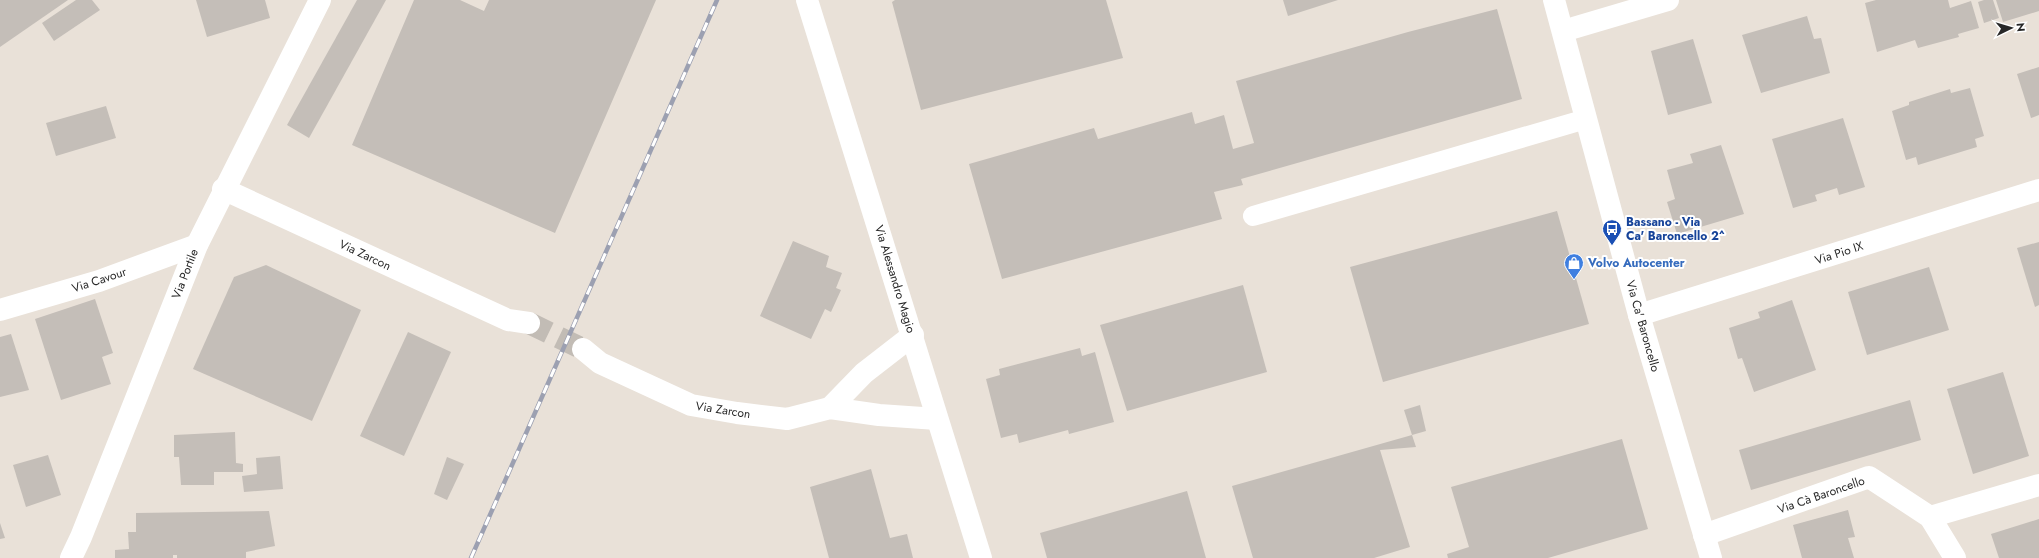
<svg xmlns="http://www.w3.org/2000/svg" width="2039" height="558" font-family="Jost,sans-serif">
<rect width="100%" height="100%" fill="#e9e1d8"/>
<!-- building -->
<g fill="#c4beb8">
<path d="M0,0H68L0,47Z"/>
<path d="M76,0H92L100,10L54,41L42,23Z"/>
<path d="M196,0H265L270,18L207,37Z"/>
<path d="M357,0H386L309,138L287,125Z"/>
<path d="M414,0H460L484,11L489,0H656L555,233L352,145Z"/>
<path d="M895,0H1106L1123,58L921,110L892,2Z"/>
<path d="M1283,0H1338L1288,16Z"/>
<path d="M1876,0H1948L1950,8L1971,1L1979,28L1958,34L1959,37L1918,48L1915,40L1877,52L1865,3Z"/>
<path d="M1984,0H1993L1999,18L1984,23L1978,2Z"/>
<path d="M1996,0H2039V11L2003,22Z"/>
<path d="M1497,9L1522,99L1241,179L1243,185L1214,192L1222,219L1002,279L969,164L1094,128L1098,139L1192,112L1195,124L1224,115L1233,149L1254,143L1236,81L1408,32Z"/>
<path d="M1807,16L1814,39L1821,38L1830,73L1761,93L1742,35Z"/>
<path d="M1693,39L1712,103L1668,115L1651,51Z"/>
<path d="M2039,67V115L2031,118L2017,74Z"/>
<path d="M1970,88L1984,136L1975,139L1977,147L1918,165L1916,157L1906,160L1892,111L1909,105V102L1950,89L1951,93Z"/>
<path d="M106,106L116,138L56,156L46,123Z"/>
<path d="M1843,118L1865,187L1839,195L1837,188L1815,195L1817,201L1793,208L1772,139Z"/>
<path d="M1721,145L1744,214L1677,234L1667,202L1675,199L1667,170L1693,163L1690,154Z"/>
<path d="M1557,211L1589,324L1383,382L1350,267Z"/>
<path d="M793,241L829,256L826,267L842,273L836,288L841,290L831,312L825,309L811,339L760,316Z"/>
<path d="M2039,242V305L2035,307L2017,248Z"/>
<path d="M266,265L361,310L312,421L193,369L234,277Z"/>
<path d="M1929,267L1949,330L1867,355L1848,292Z"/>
<path d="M1243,285L1267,372L1127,411L1100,325Z"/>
<path d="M95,299L113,353L102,357L111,384L61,400L35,319Z"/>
<path d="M1792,300L1816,370L1754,392L1742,358L1738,359L1729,328L1760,318L1758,312Z"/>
<path d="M408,332L451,352L404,456L360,436Z"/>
<path d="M11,334L29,390L0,397V337Z"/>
<path d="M1080,348L1082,356L1095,352L1114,422L1069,434L1068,430L1019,443L1017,434L1001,438L986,379L1000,375L999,369Z"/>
<path d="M2003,372L2029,456L1973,474L1947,389Z"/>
<path d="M1910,400L1921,440L1751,490L1739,450Z"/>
<path d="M1420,405L1426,431L1412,435L1404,410Z"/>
<path d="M235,432L236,463L243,464V472H214V485H181L179,457H174V435Z"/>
<path d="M1412,435L1416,447L1380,450L1410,547L1374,558H1253L1232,486Z"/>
<path d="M1622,439L1648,529L1548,558H1448L1447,554L1469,547L1451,487Z"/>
<path d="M48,455L61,495L26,507L13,465Z"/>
<path d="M280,456L283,489L244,492L242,476L257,474L256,458Z"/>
<path d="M447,457L464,464L447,500L434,494Z"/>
<path d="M871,469L890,538L907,534L913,558H829L810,487Z"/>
<path d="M1187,491L1206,558H1047L1040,533Z"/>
<path d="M1848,510L1855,537L1848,538L1854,558H1802L1793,525Z"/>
<path d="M269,511L275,546L246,552V558H177V555H173V558H115V550L129,549L128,532H136V513Z"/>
<path d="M2039,519V558H1999L1991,534Z"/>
<path d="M0,523L5,538L0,539Z"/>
</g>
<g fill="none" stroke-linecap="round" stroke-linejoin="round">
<!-- street-tunnel -->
<path stroke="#c2bcb5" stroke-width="22" stroke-dasharray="22 11" stroke-linecap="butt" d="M529,323L583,349"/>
<!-- lane -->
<path stroke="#fff" stroke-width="20" d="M1253,216L1586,119"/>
<!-- street -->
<g stroke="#fff" stroke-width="22">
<path d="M807,0L981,558"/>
<path d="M1563,31L1668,0"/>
<path d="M223,189L508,320L529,323"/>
<path d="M0,310L99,281L197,245"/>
<path d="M1639,315L2039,190"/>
<path d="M583,349L600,363L691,405L737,413L787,419L830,408L879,415L937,419"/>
<path d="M830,408L864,373L913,335"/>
<path d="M1930,517L2039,485"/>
<path d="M1704,535L1869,477L1930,517L1955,558"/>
<path d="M71,558L81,537L197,245L320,0"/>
</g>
<!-- secondary -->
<path stroke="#fff" stroke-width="22" d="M1554,0L1639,315L1711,558"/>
<!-- rail casing -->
<g stroke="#9ca0b1" stroke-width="4.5">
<path id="rail" d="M471,558L717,0"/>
</g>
<!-- rail -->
<use href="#rail" stroke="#fff" stroke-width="3" stroke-dasharray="9" stroke-linecap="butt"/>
</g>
<!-- icons -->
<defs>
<g id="bus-pin" transform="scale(1)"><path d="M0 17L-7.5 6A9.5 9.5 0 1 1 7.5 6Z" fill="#1a4fb4" stroke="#fff"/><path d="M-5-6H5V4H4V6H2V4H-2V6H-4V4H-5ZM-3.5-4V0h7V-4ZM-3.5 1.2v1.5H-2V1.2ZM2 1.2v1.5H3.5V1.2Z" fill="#fff"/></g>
<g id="shop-pin" transform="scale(1)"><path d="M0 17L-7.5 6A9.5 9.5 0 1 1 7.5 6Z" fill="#3f7fe0" stroke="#fff"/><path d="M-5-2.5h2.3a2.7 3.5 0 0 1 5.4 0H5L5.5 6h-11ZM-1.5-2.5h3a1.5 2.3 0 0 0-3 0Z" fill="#fff"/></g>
</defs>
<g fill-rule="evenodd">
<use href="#bus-pin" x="1612" y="229"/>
<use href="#shop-pin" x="1574" y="263"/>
</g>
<g text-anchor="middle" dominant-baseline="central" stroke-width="4" stroke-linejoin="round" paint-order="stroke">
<!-- transit labels -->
<g font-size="12" font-weight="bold" fill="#164399" stroke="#fff" text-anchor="start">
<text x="1626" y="222">Bassano - Via<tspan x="1626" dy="14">Ca' Baroncello 2^</tspan></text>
</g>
<!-- street labels -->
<g font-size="12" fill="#272727" stroke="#fff">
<text transform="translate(1839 253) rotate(-18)">Via Pio IX</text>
<text transform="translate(365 255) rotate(25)">Via Zarcon</text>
<text transform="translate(185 274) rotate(-69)">Via Portile</text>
<text transform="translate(895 279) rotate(73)">Via Alessandro Magio</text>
<text transform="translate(99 280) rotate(-18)">Via Cavour</text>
<text transform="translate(1643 326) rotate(74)">Via Ca' Baroncello</text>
<text transform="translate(723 410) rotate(9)">Via Zarcon</text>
<text transform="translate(1821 495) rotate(-19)">Via Cà Baroncello</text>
</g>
<!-- shop labels -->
<g font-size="12" font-weight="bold" fill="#366cbe" stroke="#fff" text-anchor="start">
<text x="1588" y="263">Volvo Autocenter</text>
</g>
</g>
<!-- north arrow -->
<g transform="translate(2011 28) rotate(85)" stroke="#ffffff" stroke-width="3" paint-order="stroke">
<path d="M0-3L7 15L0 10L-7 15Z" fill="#272727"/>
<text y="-6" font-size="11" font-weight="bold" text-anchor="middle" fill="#272727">N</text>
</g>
</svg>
